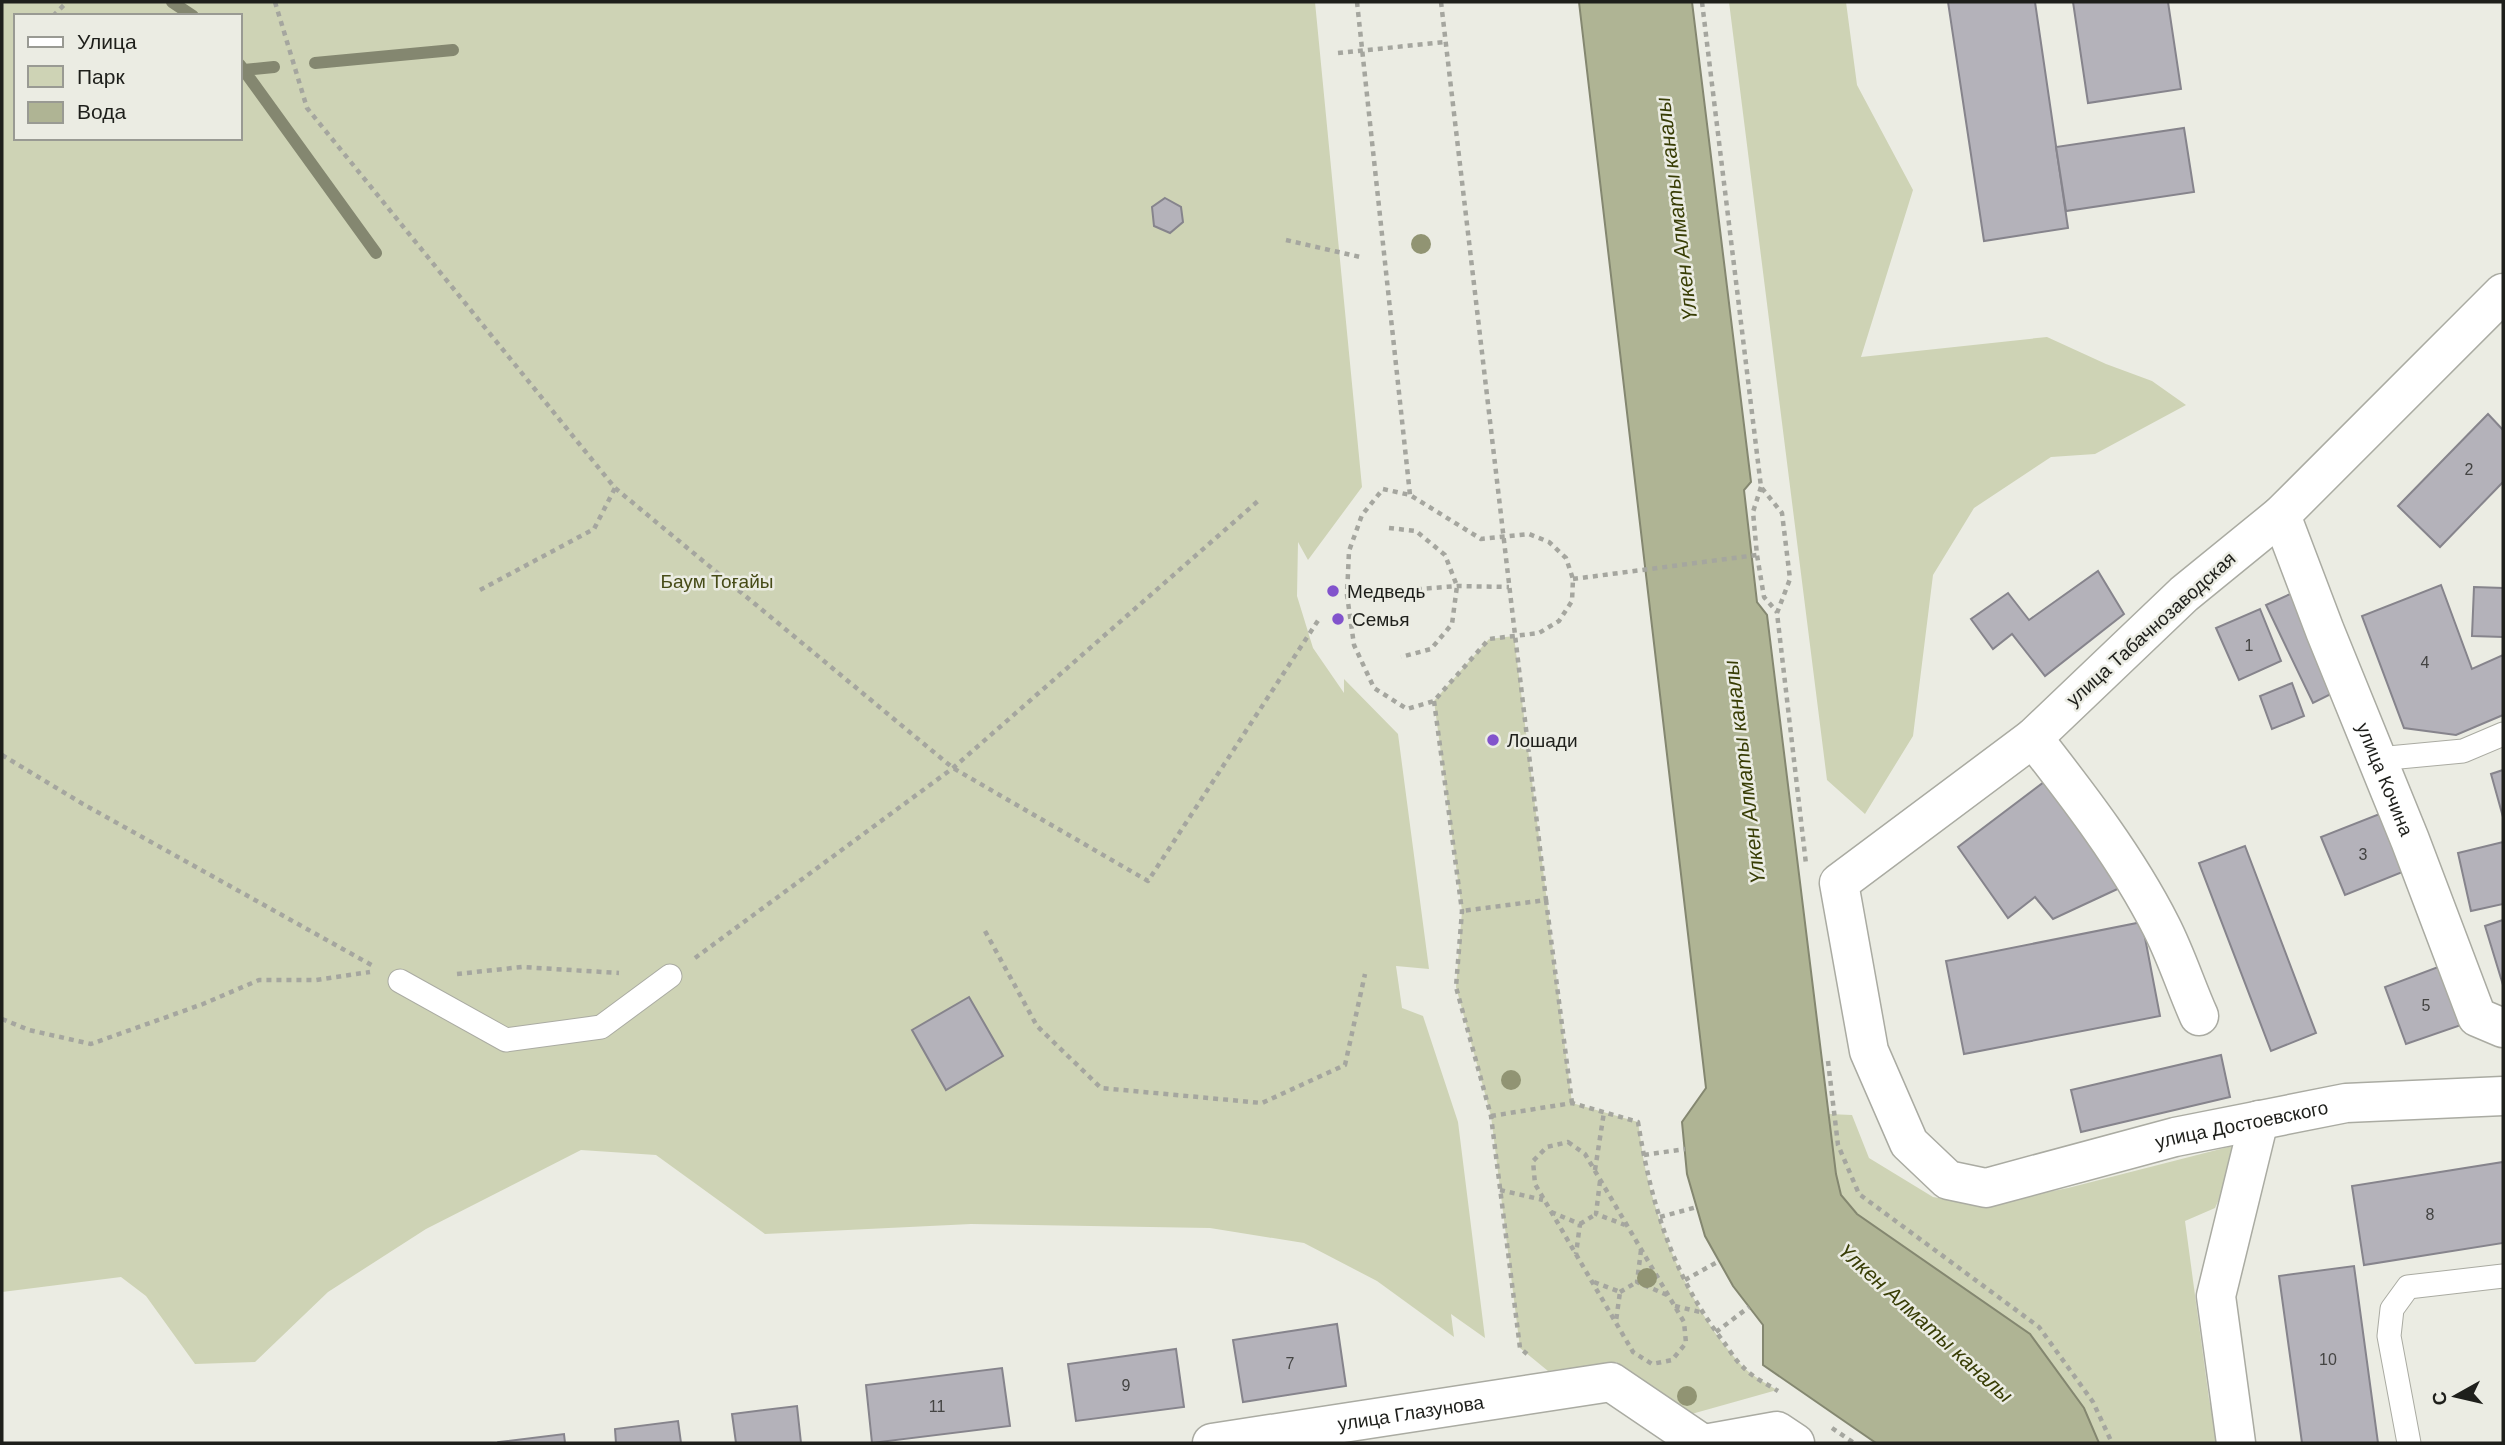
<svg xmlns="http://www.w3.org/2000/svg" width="2505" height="1445" font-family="Arial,sans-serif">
<rect width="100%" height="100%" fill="#ebece3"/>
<!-- green -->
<g fill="#ced3b5" fill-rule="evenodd">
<path d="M2,2H1315L1362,487L1308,560L1298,542L1297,596L1313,648L1344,693V679L1398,734L1429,969L1396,966L1402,1008L1423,1016L1458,1122L1485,1338L1451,1314L1454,1337L1377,1281L1304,1243L1210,1228L971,1224L765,1234L656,1155L581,1150L426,1229L328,1292L255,1362L195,1364L146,1296L121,1277L2,1292ZM16,16H240V138H16Z"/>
<path d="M1729,2H1846L1857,85L1913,190L1861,357L2047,337L2106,364L2152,381L2186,405L2095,454L2051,457L1974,508L1933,575L1913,736L1865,814L1827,780Z"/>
<path d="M1514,636L1572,1103L1638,1122C1641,1141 1643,1161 1648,1180C1665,1247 1695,1315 1742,1366C1751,1375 1765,1383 1777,1390L1688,1415L1616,1362L1548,1371L1520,1348L1491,1116L1456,987L1462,911L1434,701L1489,639Z"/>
<path d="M1829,1114L1852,1115L1869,1158L1933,1197L1979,1205L2068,1188L2244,1143L2215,1208L2185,1221L2209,1399L2218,1443H2099L2084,1408L1857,1214L1841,1195L1836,1174Z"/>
</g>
<!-- water -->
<path fill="#afb494" stroke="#848770" stroke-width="2" d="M1579,2H1692L1751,482L1744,490L1757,602L1767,615L1836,1174L1841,1195L1857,1214L2030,1334L2084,1408L2099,1443H1876L1763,1365V1325L1733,1286L1705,1236L1687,1174L1682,1122L1706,1088Z"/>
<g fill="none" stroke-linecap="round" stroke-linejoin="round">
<!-- stream -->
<g stroke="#848770" stroke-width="12">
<path d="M172,2L193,16"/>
<path d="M315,63L453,50"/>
<path d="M240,65L376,253"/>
<path d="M244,70L274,67"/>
</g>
</g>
<!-- building -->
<g fill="#b4b2ba" stroke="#86848c" stroke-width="2">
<path d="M1948,2H2035L2068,228L1984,241Z"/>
<path d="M2073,2H2168L2181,89L2088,103Z"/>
<path d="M2184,128L2194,192L2066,211L2056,147Z"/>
<path d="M1165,198L1181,207L1183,222L1170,233L1154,226L1152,207Z"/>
<path d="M2488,414L2503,430V482L2440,547L2398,506Z"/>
<path d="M2098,571L2124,614L2045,676L2012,634L1993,649L1971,619L2008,593L2029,620Z"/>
<path d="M2441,585L2472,669L2503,655V715L2456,735L2404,728L2362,616Z"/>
<path d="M2474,587L2503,588V637L2472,636Z"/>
<path d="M2297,591L2343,688L2313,703L2266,605Z"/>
<path d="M2260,609L2281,661L2239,680L2216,628Z"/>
<path d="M2292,683L2304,716L2272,729L2260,696Z"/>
<path d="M2503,770V817L2491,774Z"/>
<path d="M2048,779L2126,885L2053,919L2035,897L2008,918L1958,847Z"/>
<path d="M2382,813L2405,871L2345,895L2321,837Z"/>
<path d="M2503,842V904L2471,911L2458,853Z"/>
<path d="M2245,846L2316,1033L2271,1051L2199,863Z"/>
<path d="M2503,920V985L2485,926Z"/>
<path d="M2142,922L2160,1016L1964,1054L1946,961Z"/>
<path d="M2446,964L2467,1023L2406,1044L2385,987Z"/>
<path d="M969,997L1003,1056L946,1090L912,1030Z"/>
<path d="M2221,1055L2230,1097L2081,1132L2071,1090Z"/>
<path d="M2503,1162V1243L2364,1265L2352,1186Z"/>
<path d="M2354,1266L2378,1443H2302L2279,1276Z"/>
<path d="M1337,1324L1346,1386L1243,1402L1233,1340Z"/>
<path d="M1176,1349L1184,1407L1076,1421L1068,1364Z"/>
<path d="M1002,1368L1010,1426L872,1443L866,1385Z"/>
<path d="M797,1406L801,1443H736L732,1414Z"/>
<path d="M678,1421L681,1443H616L615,1429Z"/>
<path d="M564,1434L565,1443H500L499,1442Z"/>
</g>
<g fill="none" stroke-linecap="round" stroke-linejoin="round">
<!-- service casing -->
<g stroke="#aaaba2" stroke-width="25">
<g id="service">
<path d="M2378,759L2463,751L2503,734"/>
<path d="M400,981L506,1040L601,1027L670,976"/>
<path d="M2409,1443L2389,1336L2392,1309L2408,1287L2503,1276"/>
</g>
</g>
<!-- minor casing -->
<g stroke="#aaaba2" stroke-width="41">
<g id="minor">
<path id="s1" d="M2503,293L2281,515L2184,594L2033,738L1839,883L1869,1051L1909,1143L1948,1180L1986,1188L2175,1137L2346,1103L2503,1096"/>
<path id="s2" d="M2281,515L2325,631L2410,840L2477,1017L2503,1028"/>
<path d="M2033,738C2080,798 2127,859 2161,926C2176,955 2186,987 2199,1016"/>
<path id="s3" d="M1212,1443L1611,1382L1701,1443"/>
<path d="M1710,1443L1777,1431L1795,1443"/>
<path d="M2236,1443L2216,1296L2259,1120"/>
</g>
</g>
<!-- path -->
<g stroke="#a5a69f" stroke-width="4.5" stroke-dasharray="5 5" stroke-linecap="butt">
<path d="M275,2L307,108L615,488L953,768L1148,881L1319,619"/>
<path d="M1357,2L1410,495"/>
<path d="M1441,2L1546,900L1462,911"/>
<path d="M1702,2L1761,487L1782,513L1790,579L1777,613L1806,864"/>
<path d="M53,16L67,2"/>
<path d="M1338,53L1445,42"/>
<path d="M1286,240L1360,257"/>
<path d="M1761,487L1753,512L1757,555L1764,597L1777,612"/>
<path d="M1383,489L1410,495L1481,539L1529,534L1549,542L1566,558L1573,579L1572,601L1559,621L1539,633L1489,639L1434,701L1407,709L1374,688L1354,645L1347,595L1349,551L1362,515Z"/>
<path d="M1389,528L1416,531L1445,555L1457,586L1452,624L1431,649L1401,657"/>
<path d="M1573,579L1757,555"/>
<path d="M480,590L594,529L615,488"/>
<path d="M1347,595L1457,586L1509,587"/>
<path d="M1434,701L1462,911L1456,987L1491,1116L1520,1348L1527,1354"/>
<path d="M2,755L83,804L375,967"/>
<path d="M1546,900L1572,1103"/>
<path d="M985,931L1037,1026L1101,1088L1262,1103L1345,1065L1365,974"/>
<path d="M695,958L953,768L1258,501"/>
<path d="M457,974L522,967L619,973"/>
<path d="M2,1019L29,1030L91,1044L203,1004L259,980H316L370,972"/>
<path d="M1828,1061L1838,1145L1859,1194L2039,1327L2093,1402L2112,1443"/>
<path d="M1491,1116L1572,1103L1638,1122C1651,1203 1672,1275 1723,1341C1729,1349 1735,1360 1743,1367C1752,1377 1767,1384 1778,1391"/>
<path d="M1568,1142L1585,1154L1684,1322L1686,1343L1672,1360L1652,1364L1633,1352L1535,1184L1533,1161L1547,1147Z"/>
<path d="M1644,1155L1685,1149"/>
<path d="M1595,1170L1604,1112"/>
<path d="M1600,1181L1596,1214L1625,1225"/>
<path d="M1500,1190L1543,1200"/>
<path d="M1551,1212L1580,1224L1576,1254"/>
<path d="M1660,1217L1697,1207"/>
<path d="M1580,1224L1596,1214"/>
<path d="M1641,1250L1637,1282L1667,1295"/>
<path d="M1685,1280L1719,1261"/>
<path d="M1594,1282L1620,1292L1616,1321"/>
<path d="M1620,1292L1637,1282"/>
<path d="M1675,1306L1700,1312"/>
<path d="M1716,1332L1749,1307"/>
<path d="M1832,1428L1854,1443"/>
</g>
<!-- service -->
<use href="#service" stroke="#fff" stroke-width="23"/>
<!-- minor -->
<use href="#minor" stroke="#fff" stroke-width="38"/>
</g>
<!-- trees -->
<g fill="#919473">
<circle cx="1421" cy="244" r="10"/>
<circle cx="1511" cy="1080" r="10"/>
<circle cx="1647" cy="1278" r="10"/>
<circle cx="1687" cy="1396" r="10"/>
</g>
<!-- markers -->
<g fill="#8253cc" stroke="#ebece3" stroke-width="2.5">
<circle cx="1333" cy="591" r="7"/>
<circle cx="1338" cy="619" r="7"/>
<circle cx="1493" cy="740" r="7"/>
</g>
<g text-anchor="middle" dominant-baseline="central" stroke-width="5" stroke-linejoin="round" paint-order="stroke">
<!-- number labels -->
<g font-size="16" fill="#444443">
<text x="2469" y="469">2</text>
<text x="2249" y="645">1</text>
<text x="2425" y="662">4</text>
<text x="2363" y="854">3</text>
<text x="2426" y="1005">5</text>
<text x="2430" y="1214">8</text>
<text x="2328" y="1359">10</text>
<text x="1290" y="1363">7</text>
<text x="1126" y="1385">9</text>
<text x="937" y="1406">11</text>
</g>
<!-- park labels -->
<g font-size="19" fill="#474c18" stroke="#ebece3">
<text x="717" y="581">Баум Тоғайы</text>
</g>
<!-- poi labels -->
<g font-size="19" fill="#1e1f1b" stroke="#ebece3" text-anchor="start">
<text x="1347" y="591">Медведь</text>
<text x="1352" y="619">Семья</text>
<text x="1507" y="740">Лошади</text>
</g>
<!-- street labels -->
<g font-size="19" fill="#1e1f1b" stroke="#ebece3">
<text transform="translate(2151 629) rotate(-42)">улица Табачнозаводская</text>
<text stroke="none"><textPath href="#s2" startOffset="284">улица Кочина</textPath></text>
<text stroke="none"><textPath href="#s1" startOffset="1517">улица Достоевского</textPath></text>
<text stroke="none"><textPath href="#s3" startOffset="201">улица Глазунова</textPath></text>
</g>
<!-- water labels -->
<g font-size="21" font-style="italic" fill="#383d05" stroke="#ebece3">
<text transform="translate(1676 209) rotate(-97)">Үлкен Алматы каналы</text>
<text transform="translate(1744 772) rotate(-97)">Үлкен Алматы каналы</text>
<text transform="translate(1926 1323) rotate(42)">Үлкен Алматы каналы</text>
</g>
</g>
<!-- border -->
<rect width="2505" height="1445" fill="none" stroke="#1e1f1b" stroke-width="7"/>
<!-- legend -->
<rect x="14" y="14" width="228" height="126" fill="#ebece3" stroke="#999a93" stroke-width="2"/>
<rect x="28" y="37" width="35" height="10" fill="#ffffff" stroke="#999a93" stroke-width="2"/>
<text x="77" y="49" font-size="21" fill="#1e1f1b">Улица</text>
<rect x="28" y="66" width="35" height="21" fill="#ced3b5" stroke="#999a93" stroke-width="2"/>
<text x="77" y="84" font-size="21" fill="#1e1f1b">Парк</text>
<rect x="28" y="102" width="35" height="21" fill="#afb494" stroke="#999a93" stroke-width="2"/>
<text x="77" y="119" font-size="21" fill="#1e1f1b">Вода</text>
<!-- north arrow -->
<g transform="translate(2456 1396) rotate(262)" stroke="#ebece3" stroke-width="5" paint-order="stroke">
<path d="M0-5L12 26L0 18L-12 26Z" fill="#1e1f1b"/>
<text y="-10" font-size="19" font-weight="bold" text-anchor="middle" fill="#1e1f1b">С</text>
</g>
</svg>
